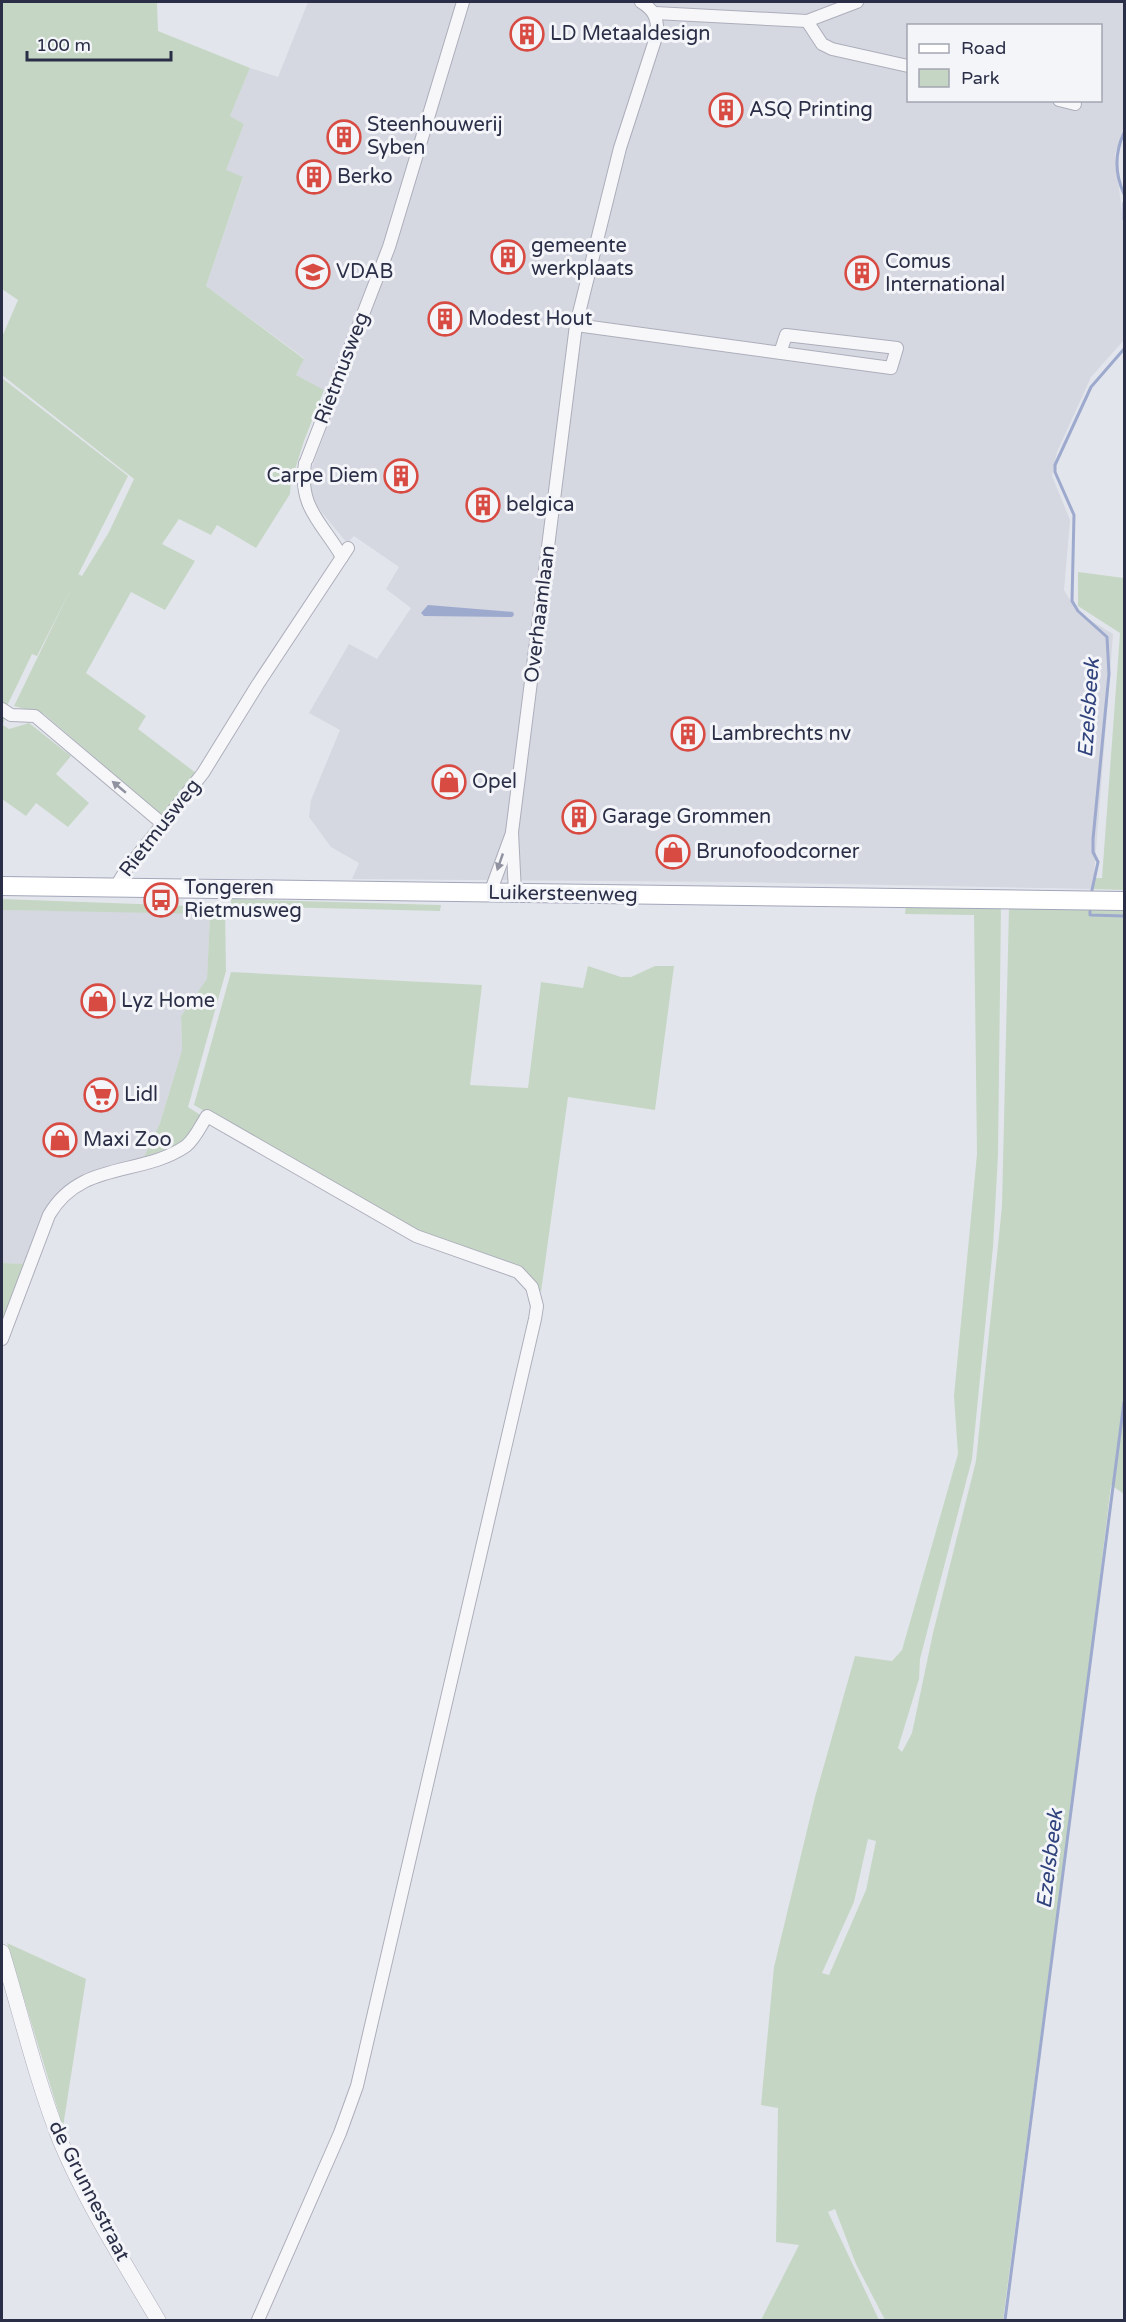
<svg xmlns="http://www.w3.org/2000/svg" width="1126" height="2322" font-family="'Varela Round',sans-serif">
<rect width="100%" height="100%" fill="#e3e5ec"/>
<!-- built -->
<g fill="#d5d7e1" fill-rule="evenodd">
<path d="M308,2H1124V130L1115,154L1124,231V340L1091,377L1057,452L1052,476L1070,520L1064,590L1078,613L1113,634L1093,889L739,882L352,879L359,863L331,847L309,817L311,800L340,730L309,713L349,644L377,659L411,608L386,589L399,567L354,536L347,543L315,504L306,483L338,398L296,375L304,358L206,286L243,178L225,171L244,124L230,116L250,68L278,77ZM908,26H1100V100H908Z"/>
<path d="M2,910L210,913L207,980L181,1016L182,1050L160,1123L144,1157L67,1187L27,1264L2,1263Z"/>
</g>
<!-- green -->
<g fill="#c5d7c4" fill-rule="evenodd">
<path d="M2,2H157L158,31L250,68L230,116L244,124L226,170L243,177L206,286L304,359L296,375L324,390L304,441L291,482L290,494L256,548L217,525L211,535L179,519L162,544L195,561L165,610L131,592L86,673L146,716L138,729L196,773L163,816L44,714L14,706L78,574L82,576L109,532L134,479L2,375V337L18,300L2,289Z"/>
<path d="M2,378L128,476L37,656L32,654L8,704L3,725L9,729L29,723L71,756L56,774L89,803L68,827L36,803L26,816L2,799Z"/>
<path d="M1078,572L1124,578V890L1093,889L1095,878H1102L1120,633L1078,606Z"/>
<path d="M2,899L220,907L225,910L226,971L188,1107L202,1116L186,1142L144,1157L160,1123L182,1050L181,1016L207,979L210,914L2,910Z"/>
<path d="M231,899L441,905L440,911L231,906Z"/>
<path d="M906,904L1001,907L998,1154L993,1247L972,1459L920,1659L919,1679L898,1748L902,1752L912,1733L933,1633L976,1461L1002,1206L1009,907L1124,909V1494L1111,1485L1084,1708L1003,2320H885L856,2264L835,2209L828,2212L879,2320H761L799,2245L776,2242L778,2108L761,2105L774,1967L815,1797L855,1656L892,1661L902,1650L958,1454L954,1396L977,1154L974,915L905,914ZM868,1839L876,1841L866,1890L829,1975L822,1973L854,1902Z"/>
<path d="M588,966L621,977H631L655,966H674L655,1110L568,1097L541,1292L531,1278L416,1233L194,1105L231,972L482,985L470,1085L528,1088L541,982L583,988Z"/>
<path d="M2,1263L27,1264L2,1332Z"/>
<path d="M7,1943L86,1979L63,2127Z"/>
</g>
<!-- water -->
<path fill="#9daace" d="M428,605L513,612L514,615L512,617L424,616L421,613Z"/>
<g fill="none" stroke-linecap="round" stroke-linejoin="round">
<!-- stream -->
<g stroke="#9daace" stroke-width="3">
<path d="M1124,133C1114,154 1115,174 1124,194"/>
<path d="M1124,203V219"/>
<path d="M1092,890L1098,862L1093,852V839L1109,674L1107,637L1078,611L1072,601L1074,515L1055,472V465L1091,387L1124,349"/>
<path d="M1090,911V915L1124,916"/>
<path d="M1005,2320L1124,1402"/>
</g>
<!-- minor casing -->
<g stroke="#acaeba" stroke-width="14">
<g id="minor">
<path d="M655,13L807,21L857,2"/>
<path d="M807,21L822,44L832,49L908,66"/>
<path d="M1059,100L1075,104"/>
<path d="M576,325L891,368L897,348L786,335L780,353"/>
<path d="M307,459L389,247L463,2"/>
<path d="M305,463C298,508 322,522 342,557"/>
<path d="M2,709L11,715L35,716L164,825"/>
<path d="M115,888L126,870L203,773L258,684L348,548"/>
<path d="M490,893L512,833"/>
<path d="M515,893L512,832L576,325L620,148L657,34C658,18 654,10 641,2"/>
<path d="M2,1339L49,1215C81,1160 141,1177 186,1146C195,1139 201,1125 207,1116L416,1236L518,1272L532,1287L537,1306L535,1319L357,2086L340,2133L258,2320"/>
</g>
</g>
<!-- tertiary casing -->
<g stroke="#acaeba" stroke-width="16">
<path id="tertiary" d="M2,1952C21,2014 36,2079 60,2140C86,2203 124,2262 158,2320"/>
</g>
<!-- primary casing -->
<g stroke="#a2a6b9" stroke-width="20">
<path id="primary" d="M2,886L1124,901"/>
</g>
<!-- minor -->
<use href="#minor" stroke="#f7f7fa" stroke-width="12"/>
<!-- tertiary -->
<use href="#tertiary" stroke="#f7f7fa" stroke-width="15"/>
<!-- primary -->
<use href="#primary" stroke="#fff" stroke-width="18"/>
</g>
<!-- one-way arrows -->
<defs><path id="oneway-solid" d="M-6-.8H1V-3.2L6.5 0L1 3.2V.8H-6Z" transform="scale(1.5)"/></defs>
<g fill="#9092a0">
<use href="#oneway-solid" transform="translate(119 787) rotate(-140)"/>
<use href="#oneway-solid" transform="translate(500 862) rotate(109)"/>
</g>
<!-- icons -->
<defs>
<g id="building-ring" transform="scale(1.725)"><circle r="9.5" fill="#f4f5f9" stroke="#d84b42" stroke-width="1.5"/><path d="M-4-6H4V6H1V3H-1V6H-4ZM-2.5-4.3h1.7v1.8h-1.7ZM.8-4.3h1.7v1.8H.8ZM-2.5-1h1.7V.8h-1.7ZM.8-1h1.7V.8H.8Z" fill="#d84b42"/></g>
<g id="school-ring" transform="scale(1.725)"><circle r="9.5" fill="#f4f5f9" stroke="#d84b42" stroke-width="1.5"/><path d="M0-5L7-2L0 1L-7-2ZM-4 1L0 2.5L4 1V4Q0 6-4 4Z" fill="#d84b42"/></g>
<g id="shop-ring" transform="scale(1.725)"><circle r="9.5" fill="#f4f5f9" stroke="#d84b42" stroke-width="1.5"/><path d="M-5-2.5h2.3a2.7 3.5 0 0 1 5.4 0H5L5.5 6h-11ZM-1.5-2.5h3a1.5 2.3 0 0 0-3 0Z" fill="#d84b42"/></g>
<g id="bus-ring" transform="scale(1.725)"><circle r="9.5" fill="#f4f5f9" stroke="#d84b42" stroke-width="1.5"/><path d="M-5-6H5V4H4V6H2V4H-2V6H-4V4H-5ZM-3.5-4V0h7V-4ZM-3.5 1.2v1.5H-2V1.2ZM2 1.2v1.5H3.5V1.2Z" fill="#d84b42"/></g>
<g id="supermarket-ring" transform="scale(1.725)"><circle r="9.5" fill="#f4f5f9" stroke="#d84b42" stroke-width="1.5"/><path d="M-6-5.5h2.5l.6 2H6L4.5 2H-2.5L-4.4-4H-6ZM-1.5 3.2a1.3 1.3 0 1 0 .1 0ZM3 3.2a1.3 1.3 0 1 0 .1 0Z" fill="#d84b42"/></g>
</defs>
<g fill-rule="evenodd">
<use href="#building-ring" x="527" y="34"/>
<use href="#building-ring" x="726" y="110"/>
<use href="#building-ring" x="344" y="137"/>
<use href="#building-ring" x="314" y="177"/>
<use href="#building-ring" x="508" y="257"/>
<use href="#school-ring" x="313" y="272"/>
<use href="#building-ring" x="862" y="273"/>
<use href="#building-ring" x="445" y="319"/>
<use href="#building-ring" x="401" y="476"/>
<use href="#building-ring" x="483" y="505"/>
<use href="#building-ring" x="688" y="734"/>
<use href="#shop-ring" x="449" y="782"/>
<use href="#building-ring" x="579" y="817"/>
<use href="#shop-ring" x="673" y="852"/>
<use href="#bus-ring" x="161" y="900"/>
<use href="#shop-ring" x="98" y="1001"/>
<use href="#supermarket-ring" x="101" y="1095"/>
<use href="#shop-ring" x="60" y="1140"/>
</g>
<g text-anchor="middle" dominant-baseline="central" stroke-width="6" stroke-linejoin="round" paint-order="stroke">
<!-- poi labels -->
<g font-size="20" fill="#2a2e46" stroke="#f4f5f9" text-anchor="start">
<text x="550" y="34">LD Metaaldesign</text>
<text x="749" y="110">ASQ Printing</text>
<text x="367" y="125">Steenhouwerij<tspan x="367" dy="23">Syben</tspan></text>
<text x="337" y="177">Berko</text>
<text x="531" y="246">gemeente<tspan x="531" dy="23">werkplaats</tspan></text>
<text x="885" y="262">Comus<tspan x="885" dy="23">International</tspan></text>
<text x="336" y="272">VDAB</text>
<text x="468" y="319">Modest Hout</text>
<text x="378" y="476" text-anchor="end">Carpe Diem</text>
<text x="506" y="505">belgica</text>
<text x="711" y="734">Lambrechts nv</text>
<text x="472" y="782">Opel</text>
<text x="602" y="817">Garage Grommen</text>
<text x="696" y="852">Brunofoodcorner</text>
<text x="184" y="888">Tongeren<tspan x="184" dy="23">Rietmusweg</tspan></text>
<text x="121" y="1001">Lyz Home</text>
<text x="124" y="1095">Lidl</text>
<text x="83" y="1140">Maxi Zoo</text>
</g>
<!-- street labels -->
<g font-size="20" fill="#2a2e46" stroke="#f4f5f9">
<text transform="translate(342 368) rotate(-69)">Rietmusweg</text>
<text transform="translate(540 614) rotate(-83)">Overhaamlaan</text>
<text transform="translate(160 828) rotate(-52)">Rietmusweg</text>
<text transform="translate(563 894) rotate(1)">Luikersteenweg</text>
<text transform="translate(89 2191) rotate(63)">de Grunnestraat</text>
</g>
<!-- water labels -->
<g font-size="21" font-style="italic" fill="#30437d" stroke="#f4f5f9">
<text transform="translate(1089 708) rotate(-86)">Ezelsbeek</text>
<text transform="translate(1050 1859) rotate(-83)">Ezelsbeek</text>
</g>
</g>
<!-- border -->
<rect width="1126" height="2322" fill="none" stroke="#2a2e46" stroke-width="6"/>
<!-- legend -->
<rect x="907" y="24" width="195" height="78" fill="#f4f5f9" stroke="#a3a5b1" stroke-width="1.5"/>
<rect x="919" y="44" width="30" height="9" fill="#ffffff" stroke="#a3a5b1" stroke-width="1.5"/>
<text x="961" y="54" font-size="18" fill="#2a2e46">Road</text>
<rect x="919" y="69" width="30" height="18" fill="#c5d7c4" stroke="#a3a5b1" stroke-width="1.5"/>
<text x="961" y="84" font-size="18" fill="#2a2e46">Park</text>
<!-- scale -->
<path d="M27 51v9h144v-9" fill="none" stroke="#2a2e46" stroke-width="3"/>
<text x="36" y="51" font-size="18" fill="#2a2e46" stroke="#f4f5f9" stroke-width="4.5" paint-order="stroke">100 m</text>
</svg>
